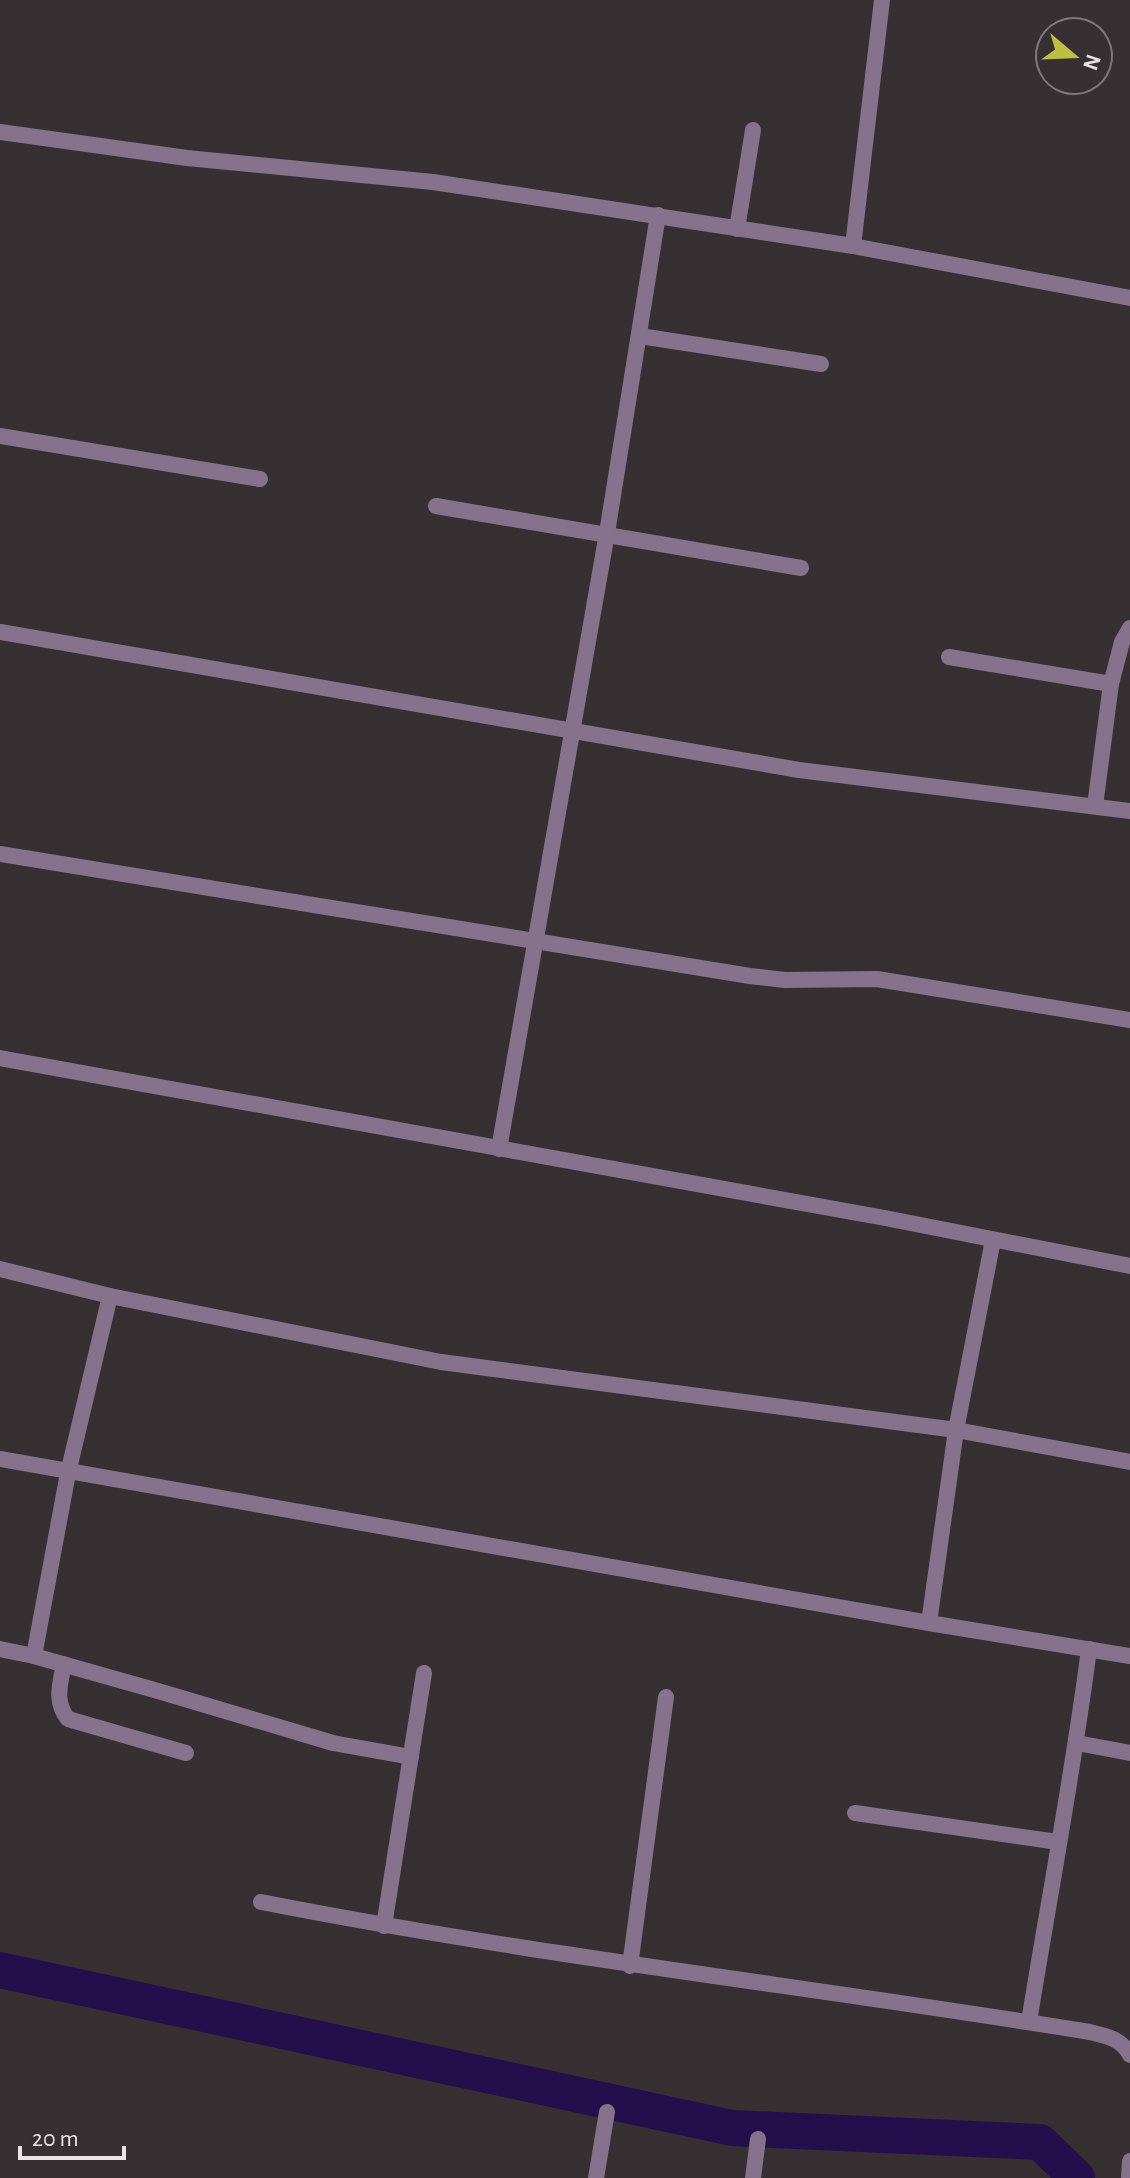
<svg xmlns="http://www.w3.org/2000/svg" width="1130" height="2178" font-family="'Alegreya Sans',sans-serif">
<rect width="100%" height="100%" fill="#363033"/>
<g fill="none" stroke-linecap="round" stroke-linejoin="round">
<!-- canal -->
<path stroke="#240f4c" stroke-width="36" d="M0,1970L732,2128L1040,2142L1077,2178"/>
<!-- minor -->
<g stroke="#86728c" stroke-width="16">
<path d="M0,132L187,158L433,182L853,246L1130,298"/>
<path d="M737,229L753,130"/>
<path d="M853,246L882,0"/>
<path d="M640,336L821,364"/>
<path d="M0,436L260,479"/>
<path d="M436,506L801,568"/>
<path d="M0,632L799,770L1130,811"/>
<path d="M949,657L1111,684L1095,806"/>
<path d="M1111,684L1122,642L1130,628"/>
<path d="M0,854L750,976L785,980L877,979L1130,1020"/>
<path d="M0,1058L885,1218L1130,1266"/>
<path d="M499,1149L607,533L658,215"/>
<path d="M0,1269L110,1296L441,1362L956,1430L1130,1462"/>
<path d="M0,1459L929,1623L1130,1656"/>
<path d="M929,1623L956,1430L993,1240"/>
<path d="M0,1649L34,1656L158,1691L333,1743L411,1757"/>
<path d="M34,1656L68,1473L110,1296"/>
<path d="M64,1664C60,1684 54,1702 68,1719L186,1753"/>
<path d="M1077,1743L1130,1753"/>
<path d="M855,1813L1058,1842"/>
<path d="M261,1902C536,1956 814,1987 1090,2032C1107,2036 1122,2039 1130,2055"/>
<path d="M384,1926L424,1673"/>
<path d="M630,1966L666,1697"/>
<path d="M1029,2022C1049,1898 1073,1774 1089,1649"/>
<path d="M596,2178L607,2112"/>
<path d="M753,2178L758,2139"/>
<path d="M1129,2178L1130,2161"/>
</g>
</g>
<!-- north arrow -->
<g transform="translate(1074 56) rotate(109)"><circle r="38" fill="#363033" stroke="#7d787b" stroke-width="2"/>
<path d="M0-6L14 30L0 20L-14 30Z" fill="#bebf42"/>
<text y="-12" font-size="22" font-weight="bold" text-anchor="middle" fill="#e8e4e6">N</text>
</g>
<!-- scale -->
<path d="M20 2146v12h104v-12" fill="none" stroke="#e8e4e6" stroke-width="4"/>
<text x="32" y="2146" font-size="24" fill="#e8e4e6" stroke="#363033" stroke-width="6" paint-order="stroke">20 m</text>
</svg>
